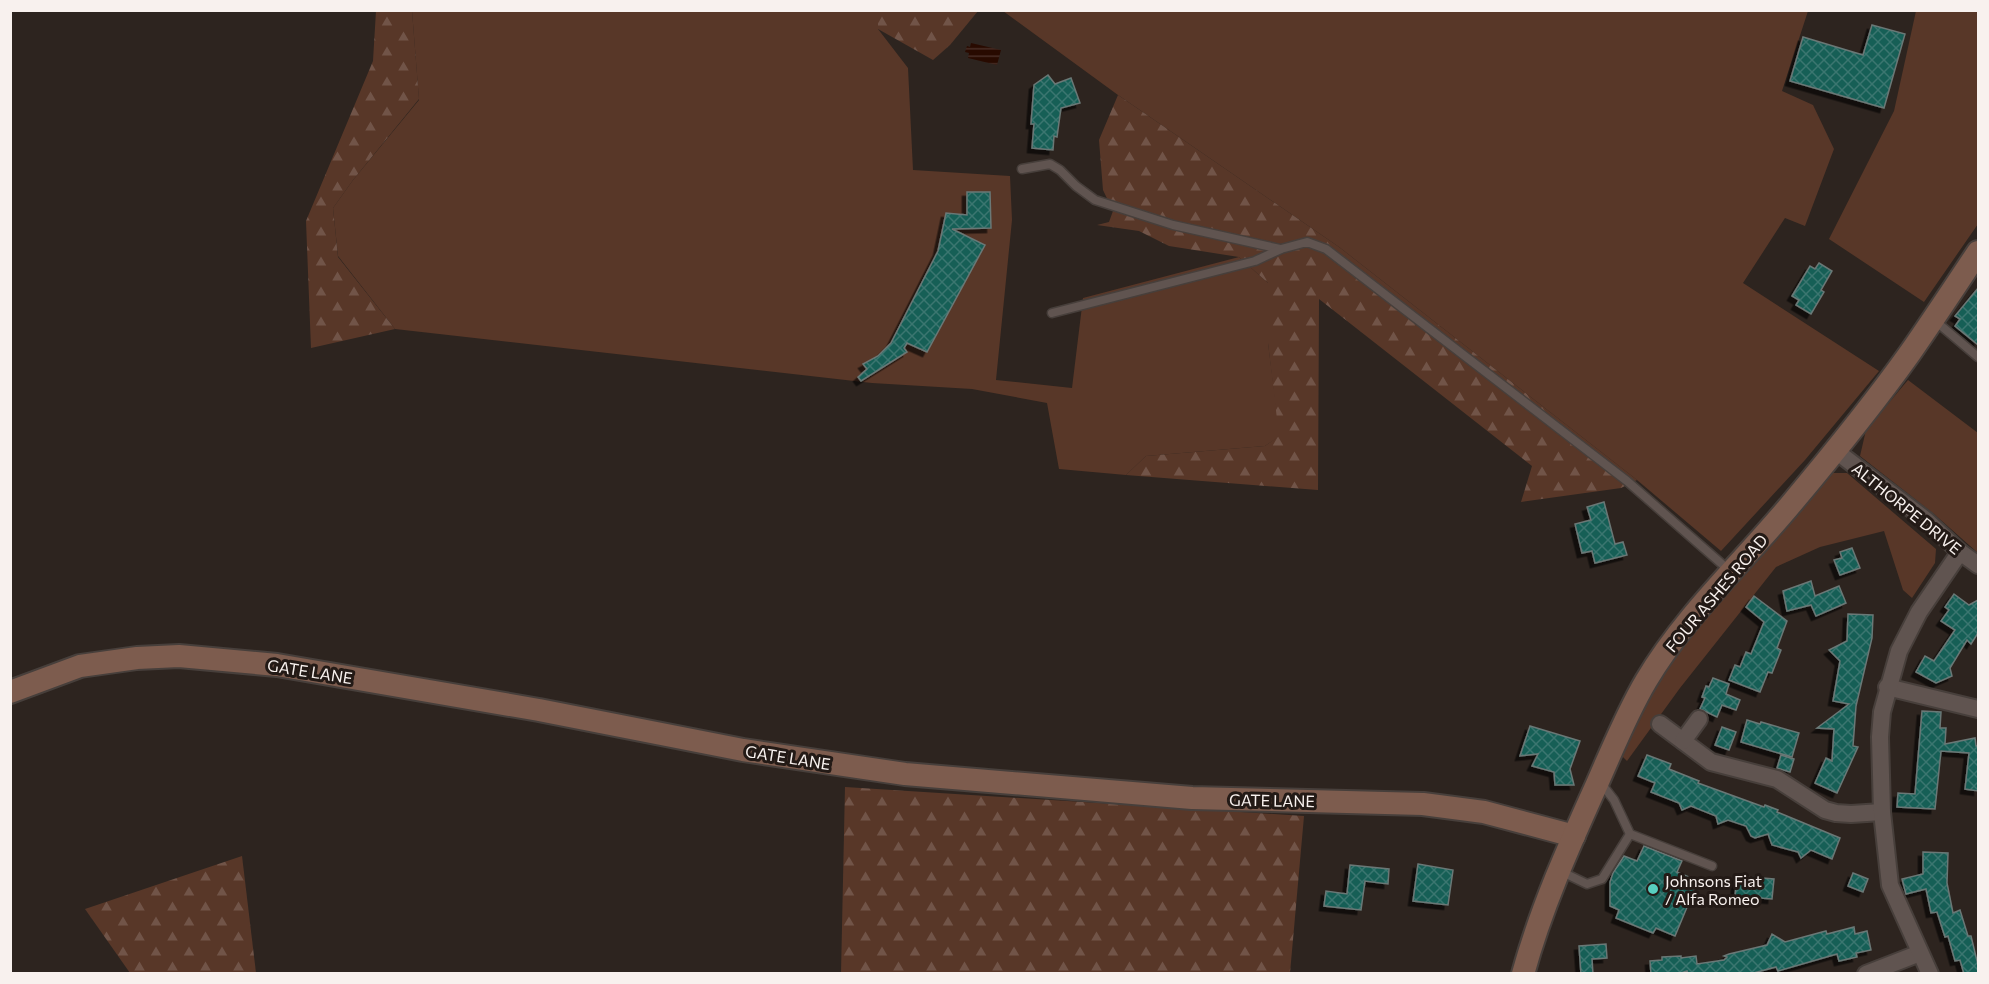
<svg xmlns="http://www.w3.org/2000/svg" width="1989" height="984" font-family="Commissioner,sans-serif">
<defs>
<pattern id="forest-firs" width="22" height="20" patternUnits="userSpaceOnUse" patternTransform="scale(1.5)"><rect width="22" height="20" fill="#583728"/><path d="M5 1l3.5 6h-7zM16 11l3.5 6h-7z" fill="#715448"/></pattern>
<pattern id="water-rules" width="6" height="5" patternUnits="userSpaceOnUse" patternTransform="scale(1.5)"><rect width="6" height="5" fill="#280a00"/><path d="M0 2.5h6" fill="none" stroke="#482e26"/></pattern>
<pattern id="building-cross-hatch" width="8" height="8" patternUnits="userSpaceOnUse" patternTransform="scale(1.5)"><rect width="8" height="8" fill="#175f57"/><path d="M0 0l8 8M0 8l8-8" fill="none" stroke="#3a766f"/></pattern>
<filter id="shadow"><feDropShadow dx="-4.5" dy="4.5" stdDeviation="0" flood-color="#0009"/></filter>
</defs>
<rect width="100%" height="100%" fill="#2d241f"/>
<!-- green -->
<g fill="#583728">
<path d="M412,11H878V29L908,68L913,170L1010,176L1012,220L996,380L1072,388L1083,298L1239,257L1268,283V343L1280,436L1265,446L1146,456L1126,475L1059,469L1047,403L972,389L872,383L395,329L338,256L333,208L353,180L419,100Z"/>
<path d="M1003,11H1808L1782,91L1813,105L1834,149L1805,226L1785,218L1743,283L1879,371L1805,460L1721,551L1637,480L1339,247L1118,95Z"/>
<path d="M1916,11H1978V224L1924,302L1829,239L1894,111Z"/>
<path d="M1908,380L1978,433V553L1934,514L1860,456L1866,430Z"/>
<path d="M1830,473H1847L1936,549L1935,563L1912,598L1903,590L1884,531L1820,547L1776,567L1680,688L1627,761L1622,756L1637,721L1659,679L1679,649L1714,606Z"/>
</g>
<!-- forest -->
<g fill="url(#forest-firs)">
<path d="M376,11H412L419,99L353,180L333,208L338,257L395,329L311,348L306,221L373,61Z"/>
<path d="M878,11V10L978,11L950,45L933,60L878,29Z"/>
<path d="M1118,95L1339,247L1637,480L1621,488L1521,502L1532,466L1319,299L1318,490L1126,475L1146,456L1265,446L1279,436L1268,343V283L1239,257L1169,246L1139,231L1097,225L1109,222L1113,211L1103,190L1099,140Z"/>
<path d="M845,787L1304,816L1290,973L841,974Z"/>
<path d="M242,856L256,973H130L85,909Z"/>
</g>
<!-- water -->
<path fill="url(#water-rules)" d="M971,43L1001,50L997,65L968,58L969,53L965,52L967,46L970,47Z"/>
<!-- building -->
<g fill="url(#building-cross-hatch)" stroke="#6a7876" stroke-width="1.5" filter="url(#shadow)">
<path d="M1872,25L1905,34L1884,108L1790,81L1803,37L1863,55Z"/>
<path d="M1048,75L1055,84L1071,78L1080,103L1061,108L1057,137L1054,136L1053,150L1032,148L1034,124H1031L1034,85Z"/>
<path d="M967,192H990L991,228L952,229L985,245L927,352L907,343L904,348L907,352L861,381L858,377L867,369L863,364L878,356L891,343L938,251L946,213L967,215Z"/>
<path d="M1819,263L1832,271L1821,290L1824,292L1811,314L1796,305L1799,300L1792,296L1810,266L1815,269Z"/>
<path d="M1978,288V345L1955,326L1960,319L1955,316Z"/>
<path d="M1604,502L1615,544L1623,542L1627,555L1595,563L1592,551L1582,553L1575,524L1591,520L1587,507Z"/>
<path d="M1852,548L1860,568L1840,575L1834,560L1842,558L1840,552Z"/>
<path d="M1811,581L1815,596L1839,586L1846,603L1816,616L1811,605L1787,611L1783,591Z"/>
<path d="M1954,594L1969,605L1978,600V633L1971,644L1967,640L1950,668L1952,676L1936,683L1916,672L1925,656L1934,661L1955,630L1941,621L1949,610L1945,607Z"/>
<path d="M1754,596L1787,621L1777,648L1781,650L1772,673L1768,672L1760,692L1729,680L1735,665L1740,667L1746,652L1751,654L1764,622L1746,607Z"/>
<path d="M1848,614L1873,615L1872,638L1856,706L1853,746L1858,747L1837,793L1815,783L1826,758L1832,761L1834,729L1817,728L1849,704L1833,701L1840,661L1829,650L1847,641Z"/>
<path d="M1713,678L1729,684L1726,694L1740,700L1736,710L1722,705L1717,717L1700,709L1705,698L1702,697L1706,686L1709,687Z"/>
<path d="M1922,711L1941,712L1940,728H1946L1945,744L1975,738L1976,746H1978V791L1965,789L1969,753L1941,751L1935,809L1897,807L1898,793L1915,794Z"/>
<path d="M1747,720L1760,724L1761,722L1799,733L1792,757L1741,742Z"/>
<path d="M1530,726L1580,741L1570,769L1574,785H1555L1554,772L1532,766L1538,754L1520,756Z"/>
<path d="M1722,727L1736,732L1729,750L1715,745Z"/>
<path d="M1647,755L1671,764L1669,769L1699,781L1698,783L1764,807L1765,805L1778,810L1777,812L1840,838L1832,859L1811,850L1801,858L1798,852L1772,845L1768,834L1755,838L1751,836L1746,826L1728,820L1718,824L1716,816L1691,806L1682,810L1679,803L1651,792L1655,783L1638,776Z"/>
<path d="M1781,755L1794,759L1790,772L1777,768Z"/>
<path d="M1644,846L1682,861L1677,872L1698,881L1675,936L1656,928L1653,933L1616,918L1619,910L1610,906V882L1613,873L1624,856L1637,861Z"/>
<path d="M1923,852L1948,853L1947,883L1953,913L1960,910L1968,936H1971L1978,965V974H1964L1960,960L1955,961L1948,936L1945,937L1937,912L1931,913L1926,889L1906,894L1902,879L1923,874Z"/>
<path d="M1418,864L1453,870L1448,905L1413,901Z"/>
<path d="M1350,865L1389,869L1388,884L1365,881L1361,910L1324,906L1326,891L1347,894Z"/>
<path d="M1853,873L1868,879L1863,892L1848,886Z"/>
<path d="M1737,876L1774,879L1772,899L1735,896Z"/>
<path d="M1854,927L1855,934L1867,931L1871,950L1856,953L1857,957L1839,961L1837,954L1778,971L1776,967L1750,974H1688L1687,971L1681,973L1651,974L1650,961L1662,960V957L1681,956V958L1696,956L1697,964L1724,960L1727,957L1724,956L1729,954L1767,945L1772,934L1785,942L1826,931L1827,934Z"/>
<path d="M1606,944L1607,958L1592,959L1593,974H1581L1579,946Z"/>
</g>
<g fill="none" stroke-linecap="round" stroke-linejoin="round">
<!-- lane casing -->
<g stroke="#473f3b" stroke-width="11">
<g id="lane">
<path d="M1022,169L1050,164L1060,170L1076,186L1095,200L1173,225L1280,249"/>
<path d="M1052,313L1255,261L1281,249L1307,242L1326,249L1627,481L1731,572"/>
<path d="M1933,319L1978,357"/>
<path d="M1601,783L1614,800L1630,834L1712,866"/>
<path d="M1560,871L1587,884L1602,879L1630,834"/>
</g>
</g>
<!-- street casing -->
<g stroke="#473f3b" stroke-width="20">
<g id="street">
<path d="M1836,451L1926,520L1960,552L1978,565"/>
<path d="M1887,687L1978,709"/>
<path d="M1660,724L1711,762L1777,779L1825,810L1836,813L1851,814L1882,812"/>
<path d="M1683,741L1699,719"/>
<path d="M1866,974L1920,953"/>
<path d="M1930,974L1890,885L1882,812L1880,737L1882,712L1899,651L1919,612L1960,552"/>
</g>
</g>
<!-- secondary casing -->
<g stroke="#473f3b" stroke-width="26">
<g id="secondary">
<path d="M10,692L80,666L137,658L179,656L277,665L539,710L743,750L905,774L1192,798L1423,804L1484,812L1574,836"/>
<path d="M1523,974C1541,908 1569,846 1597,784C1612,750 1627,713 1646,681C1685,615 1743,562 1792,503C1833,454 1873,405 1910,353C1933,320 1956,285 1978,252"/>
</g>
</g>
<!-- lane -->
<use href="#lane" stroke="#605450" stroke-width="8"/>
<!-- street -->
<use href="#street" stroke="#605450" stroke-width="16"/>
<!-- secondary -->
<use href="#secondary" stroke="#7d5c4e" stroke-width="22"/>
</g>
<!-- markers -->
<circle fill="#58cec0" stroke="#231a16" stroke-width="2" cx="1653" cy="889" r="6"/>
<g text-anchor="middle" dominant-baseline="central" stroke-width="6" stroke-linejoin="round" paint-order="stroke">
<!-- street labels -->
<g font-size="16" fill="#f8f1ee" stroke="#231a16">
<text transform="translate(1907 508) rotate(39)">ALTHORPE DRIVE</text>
<text transform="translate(1716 593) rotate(-50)">FOUR ASHES ROAD</text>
<text transform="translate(310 671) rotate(9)">GATE LANE</text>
<text transform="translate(788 757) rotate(9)">GATE LANE</text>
<text transform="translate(1272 800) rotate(1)">GATE LANE</text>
</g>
<!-- poi labels -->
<g font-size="16" fill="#f8f1ee" stroke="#231a16" text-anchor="start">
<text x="1665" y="880">Johnsons Fiat<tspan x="1665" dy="18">/ Alfa Romeo</tspan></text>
</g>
</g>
<!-- border -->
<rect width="1989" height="984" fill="none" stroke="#f8f1ee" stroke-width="24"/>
</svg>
